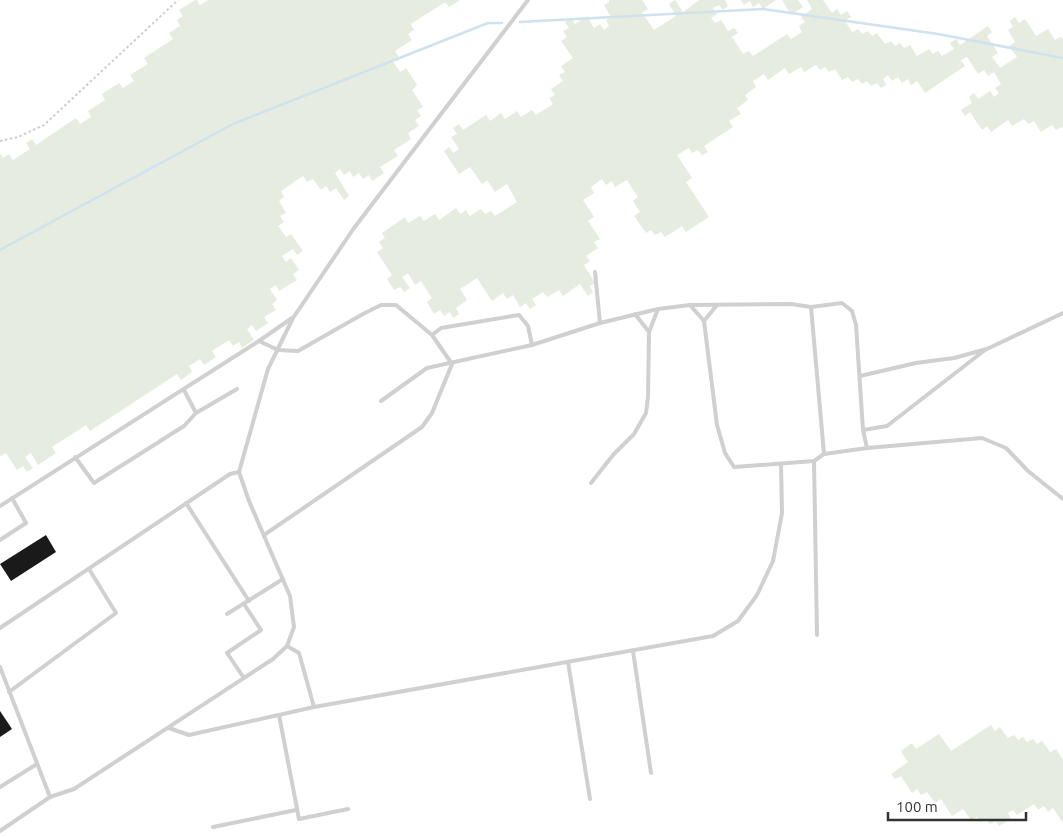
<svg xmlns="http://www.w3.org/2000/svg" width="1063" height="837" font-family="Ubuntu,sans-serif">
<rect width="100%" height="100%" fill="#fff"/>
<!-- green -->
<g fill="#e6ecdf">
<path d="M195,0H197L200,5L208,0H460L449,7L445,2L411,24L414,30L408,34L412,40L395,51L399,57L393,61L400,72L406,68L417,85L412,90L423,107L417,110L421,116L415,120L419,126L408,133L411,139L394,150L398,156L380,167L384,173L372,181L369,175L363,179L359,173L353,177L350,171L344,175L340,169L335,173L349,196L344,200L336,188L330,192L326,186L321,190L313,179L307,182L303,176L281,191L284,197L279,201L286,213L280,216L284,222L278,226L286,237L291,234L303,251L297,255L293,249L282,256L286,262L291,258L299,270L293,274L297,280L279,291L276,285L270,289L277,300L272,304L276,310L264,317L268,323L256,331L252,325L247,329L254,340L242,348L239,342L233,346L229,340L212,351L216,357L204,365L200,359L189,366L192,372L181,380L177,374L90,431L86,425L52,447L56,453L38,465L31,453L25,457L33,468L27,472L23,466L17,470L6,453L0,456V153L3,158L9,154L13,160L30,149L26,143L32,139L36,145L76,118L80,124L91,117L88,111L105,100L102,94L119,83L123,88L134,81L130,75L148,64L144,58L173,39L169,33L180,26L177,20L183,16L179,10Z"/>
<path d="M609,0H642L648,9L642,13L654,30L676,16L669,4L675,0L683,12L699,0H725L728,6L723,10L719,5L713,8L717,14L711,18L715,23L721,20L728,31L734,28L738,33L732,37L743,54L749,51L753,56L787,34L791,39L802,32L799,26L805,22L801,17L812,9L807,0H823L832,13L837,9L841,15L847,11L851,17L845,21L852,32L858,29L862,34L868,31L872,36L877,33L885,44L891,41L895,46L900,43L904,48L910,45L917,56L929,49L933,54L938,51L942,56L954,49L950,43L956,39L960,45L988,26L992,32L987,36L998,53L992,57L1000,68L1017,57L1009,46L1015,42L1008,30L1013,27L1010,21L1015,17L1019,23L1025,19L1036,36L1048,29L1055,40L1061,37L1063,39V128L1062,127L1056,130L1052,125L1041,132L1034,121L1028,124L1024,119L1012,126L1008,120L991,132L987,126L982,130L970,112L965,116L961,110L972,103L969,97L974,93L978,99L990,91L994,97L999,93L995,88L1001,84L994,72L988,76L984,70L978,74L967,57L961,60L965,66L925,93L917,81L911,85L908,79L902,83L898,77L892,81L888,75L883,79L886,85L881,88L877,83L871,86L867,81L862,84L858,79L852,82L848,77L842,80L835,69L829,72L825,67L820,70L816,65L804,72L801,67L789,74L785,68L768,80L764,74L753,81L756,87L745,95L748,100L737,108L741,114L729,121L733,127L704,146L708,152L702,155L698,150L692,153L689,148L677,155L692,178L686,182L709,217L686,232L682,226L665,237L661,232L655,235L651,230L646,233L634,216L640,212L633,201L638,197L627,180L615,187L612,181L606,185L602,179L591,187L594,193L583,200L594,217L588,221L600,239L594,242L598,248L586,256L590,261L584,265L595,283L590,286L593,292L588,296L580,284L563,296L559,290L547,297L543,292L532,299L536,305L530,309L526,303L520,307L513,295L507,299L503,293L492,301L477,278L460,289L467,300L456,308L459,314L453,318L450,312L444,316L440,310L434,314L427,302L432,298L421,281L415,285L408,273L402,277L410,288L404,292L400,287L394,290L387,279L392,275L377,252L383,248L379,242L385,238L382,233L405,217L408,223L420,216L424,221L435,214L439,220L456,208L460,214L466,210L470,216L481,209L485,214L491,211L495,216L517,202L507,184L495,192L487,180L482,184L470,167L459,174L444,151L449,147L453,153L459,149L451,137L457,134L453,128L459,124L463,130L486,115L490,121L501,113L505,119L517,111L521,117L532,110L536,115L553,104L549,98L555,95L551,89L563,81L559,75L565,72L561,66L573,58L561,41L567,37L563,31L569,28L565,22L571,18L575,24L587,16L594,28L600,24L604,30L609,26L606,20L611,17L604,5L609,2Z"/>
<path d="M741,0H776L763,9L759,3L753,7L750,1L744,5Z"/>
<path d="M782,0H798L803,7L791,15Z"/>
<path d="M991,725L995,731L1000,727L1008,738L1014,735L1018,740L1023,737L1027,742L1033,739L1037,744L1042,741L1050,752L1056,749L1063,760V823L1053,808L1048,812L1044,806L1038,810L1034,804L1017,815L1013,810L1008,813L1011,819L999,826L996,821L990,824L986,819L980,822L977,817L971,820L963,809L952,816L941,799L935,803L927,792L921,795L917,789L912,793L901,776L895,779L891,774L908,762L901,751L912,743L916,749L939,734L951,751Z"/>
</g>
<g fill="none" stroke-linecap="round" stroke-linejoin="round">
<!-- stream -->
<g stroke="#cfe2ee" stroke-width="2.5">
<path d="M520,22L763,9L938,34L1063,58"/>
<path d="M0,250L233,124L488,23H502"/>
</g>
</g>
<!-- building -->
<g fill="#1a1a1a">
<path d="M46,535L56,552L11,581L0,564Z"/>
<path d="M0,711L12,729L0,737Z"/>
</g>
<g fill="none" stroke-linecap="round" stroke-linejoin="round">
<!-- path -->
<path stroke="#cdcdcd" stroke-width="2" stroke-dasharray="2.5 2.5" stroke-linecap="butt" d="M0,141L18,137L44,125L178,0"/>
<!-- service -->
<g stroke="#d0d0d0" stroke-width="4">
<path d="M595,272L600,323"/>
<path d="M690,305L704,321L717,305"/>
<path d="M635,314L649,332L658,309"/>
<path d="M292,318L259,341L278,350L298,351L363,314L381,305H396L432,335L452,364"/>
<path d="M704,321L717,425L725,453L734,467L814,461L824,454L811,307"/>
<path d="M432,335L441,328L519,315L528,326L532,345"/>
<path d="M860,376L916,363L954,358L987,349L1063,313"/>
<path d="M184,390L196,413"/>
<path d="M381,401L427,368L532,345L600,323L658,309L690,305L791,304L811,307L842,303L852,311L856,325L863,430L867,448L824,454"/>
<path d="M863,430L887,426L985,350"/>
<path d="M867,448L982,438L1006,448L1028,471L1063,499"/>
<path d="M75,457L94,483L184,426L196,413L237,389"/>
<path d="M814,461L817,635"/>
<path d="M591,483L613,455L634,434L646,413L648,397L649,332"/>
<path d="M186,503L249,601"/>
<path d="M0,506L259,341"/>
<path d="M264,535L422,427L432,413L452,364"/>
<path d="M0,540L26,523L12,498"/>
<path d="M227,614L283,579"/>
<path d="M0,628L230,474L239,472"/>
<path d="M287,646L299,653L314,707"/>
<path d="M633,651L651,773"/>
<path d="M568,662L590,799"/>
<path d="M0,667L50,797"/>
<path d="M244,678L227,653L261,630L244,604"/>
<path d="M9,692L116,613L89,569"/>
<path d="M279,715L299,819L348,809"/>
<path d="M169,728L189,735L314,707L713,636L738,621L757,595L773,561L782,513L781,465"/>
<path d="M0,787L37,764"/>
<path d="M213,827L296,810"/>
<path d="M0,831L50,797L74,789L273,659L287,646L294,627L290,596L249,501L239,472L268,369L293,318L354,228L528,0"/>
</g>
</g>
<!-- scale -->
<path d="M888 812v8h138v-8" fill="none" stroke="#333333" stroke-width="2.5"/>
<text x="896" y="812" font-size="15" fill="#333333" stroke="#ffffff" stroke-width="4" paint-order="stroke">100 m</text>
</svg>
